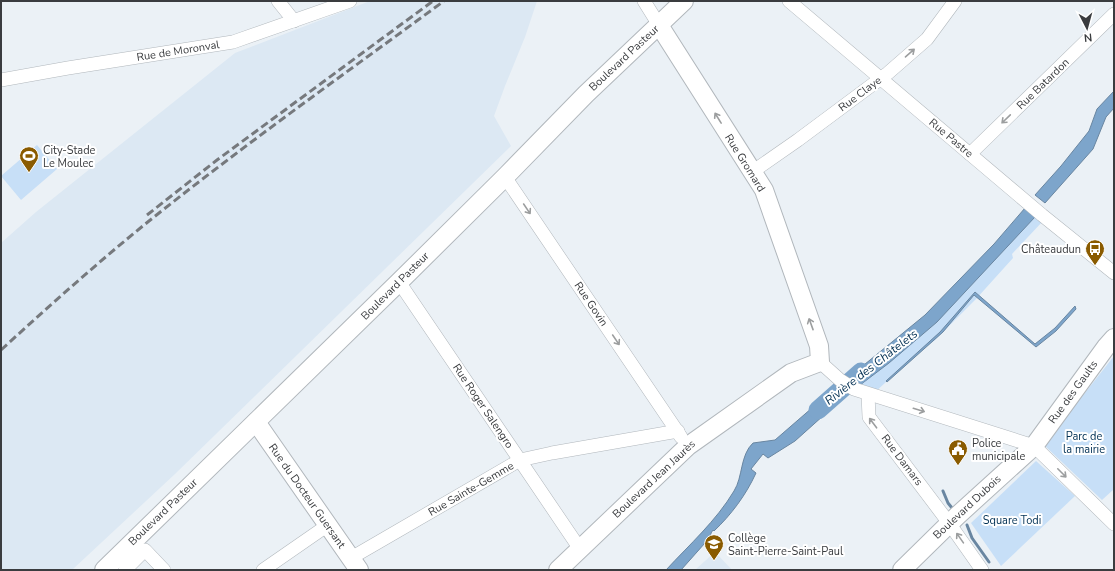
<svg xmlns="http://www.w3.org/2000/svg" width="1115" height="571" font-family="'Nunito Sans',sans-serif">
<rect width="100%" height="100%" fill="#ebf1f6"/>
<!-- built -->
<g fill="#dce8f3">
<path d="M370,1H537L525,37L505,86L494,116L511,146L175,474L72,570H1V243L36,212L235,53Z"/>
<path d="M715,552L732,570H695Z"/>
</g>
<!-- green -->
<g fill="#c7dff7">
<path d="M37,145L57,169L21,200L1,176Z"/>
<path d="M1033,212L1043,221L1012,254L1013,258L976,299L934,341L920,351L874,393L851,384L909,342Z"/>
<path d="M1114,356V489L1102,500L1044,445Z"/>
<path d="M1036,461L1075,496L1001,566L971,523Z"/>
</g>
<!-- water -->
<g fill="#7da5cb" stroke="#6986a1">
<path d="M1114,91V108L1106,117L1093,149L1045,203L1035,195L1061,166L1089,131L1097,109Z"/>
<path d="M1025,208L1035,217L937,322L889,363L860,385L848,378L925,315L994,244Z"/>
<path d="M975,292L1035,344L1055,328L1075,306L1076,309L1056,331L1036,347L974,295L943,332L887,382L886,381L940,332Z"/>
<path d="M835,388L843,398L795,441L768,458L763,454L751,469L756,473C746,495 731,515 714,531L713,530L711,533V534L705,543L681,570H666C690,544 716,521 734,491C743,477 740,455 753,443L775,440Z"/>
</g>
<g fill="none" stroke-linecap="round" stroke-linejoin="round">
<!-- stream -->
<g stroke="#6986a1" stroke-width="3">
<path d="M943,491L948,503L952,508"/>
<path d="M967,525L972,538L989,562"/>
</g>
<!-- river -->
<path stroke="#7da5cb" stroke-width="19" d="M818,410L861,372"/>
<!-- street casing -->
<g stroke="#b1b7bc" stroke-width="14">
<g id="street">
<path d="M278,1L294,21"/>
<path d="M644,1L659,25"/>
<path d="M789,1L1042,215L1114,273"/>
<path d="M1,80L68,68L233,42L350,1"/>
<path d="M970,154L1114,14"/>
<path d="M752,172L798,140L888,73L927,39L955,1"/>
<path d="M505,177L681,437"/>
<path d="M399,282L580,549"/>
<path d="M820,362L840,380L854,389L1034,446L1114,524"/>
<path d="M868,394L869,417L949,523L982,570"/>
<path d="M351,558L520,460L552,453L678,431"/>
<path d="M125,570L145,550L164,570"/>
<path d="M263,570L328,525"/>
</g>
</g>
<!-- secondary casing -->
<g stroke="#b1b7bc" stroke-width="20">
<g id="secondary">
<path d="M256,422L359,570"/>
<path d="M104,570L399,282L505,177L586,94L684,1"/>
<path d="M558,570L688,446L791,373L820,362L819,346L764,190L659,25"/>
<path d="M902,570L957,516L1034,446L1106,347L1114,338"/>
</g>
</g>
<!-- street -->
<use href="#street" stroke="#fff" stroke-width="13"/>
<!-- secondary -->
<use href="#secondary" stroke="#fff" stroke-width="18"/>
<!-- rail -->
<g stroke="#76797d" stroke-width="3" stroke-dasharray="8 4" stroke-linecap="butt">
<path d="M147,215L217,160L433,1"/>
<path d="M1,350C48,307 95,265 144,225C241,147 343,75 444,1"/>
</g>
</g>
<!-- one-way arrows -->
<defs><path id="oneway-shaft" d="M-6 0H5M1.5-3L5.5 0L1.5 3" fill="none" stroke-width="1.6" stroke-linecap="round" stroke-linejoin="round"/></defs>
<g stroke="#9c9e9f">
<use href="#oneway-shaft" transform="translate(910 53) rotate(-41)"/>
<use href="#oneway-shaft" transform="translate(718 118) rotate(-122)"/>
<use href="#oneway-shaft" transform="translate(1006 119) rotate(136)"/>
<use href="#oneway-shaft" transform="translate(527 209) rotate(56)"/>
<use href="#oneway-shaft" transform="translate(811 324) rotate(-110)"/>
<use href="#oneway-shaft" transform="translate(616 340) rotate(56)"/>
<use href="#oneway-shaft" transform="translate(919 410) rotate(17)"/>
<use href="#oneway-shaft" transform="translate(873 423) rotate(-127)"/>
<use href="#oneway-shaft" transform="translate(1062 473) rotate(45)"/>
<use href="#oneway-shaft" transform="translate(960 538) rotate(-125)"/>
</g>
<!-- icons -->
<defs>
<g id="stadium-pin" transform="scale(1)"><path d="M0 17L-7.5 6A9.5 9.5 0 1 1 7.5 6Z" fill="#8a5b00" stroke="#fff"/><path d="M0-5a6.5 5 0 1 0 0 10a6.5 5 0 1 0 0-10ZM-3.5-1.8h7v3.6h-7Z" fill="#fff"/></g>
<g id="bus-pin" transform="scale(1)"><path d="M0 17L-7.5 6A9.5 9.5 0 1 1 7.5 6Z" fill="#8a5b00" stroke="#fff"/><path d="M-5-6H5V4H4V6H2V4H-2V6H-4V4H-5ZM-3.5-4V0h7V-4ZM-3.5 1.2v1.5H-2V1.2ZM2 1.2v1.5H3.5V1.2Z" fill="#fff"/></g>
<g id="civic-pin" transform="scale(1)"><path d="M0 17L-7.5 6A9.5 9.5 0 1 1 7.5 6Z" fill="#8a5b00" stroke="#fff"/><path d="M-.6-6.5H3V-4.5H.6V-3L4-1V1h2V6H-6V1h2V-1L-.6-3ZM-1.2 2.5V6h2.4V2.5Z" fill="#fff"/></g>
<g id="school-pin" transform="scale(1)"><path d="M0 17L-7.5 6A9.5 9.5 0 1 1 7.5 6Z" fill="#8a5b00" stroke="#fff"/><path d="M0-5L7-2L0 1L-7-2ZM-4 1L0 2.5L4 1V4Q0 6-4 4Z" fill="#fff"/></g>
</defs>
<g fill-rule="evenodd">
<use href="#stadium-pin" x="29" y="156"/>
<use href="#bus-pin" x="1095" y="249"/>
<use href="#civic-pin" x="958" y="449"/>
<use href="#school-pin" x="714" y="544"/>
</g>
<g text-anchor="middle" dominant-baseline="central" stroke-width="4" stroke-linejoin="round" paint-order="stroke">
<!-- street labels -->
<g font-size="11" fill="#3a3c3f" stroke="#fff">
<text transform="translate(178 51) rotate(-9)">Rue de Moronval</text>
<text transform="translate(624 58) rotate(-43)">Boulevard Pasteur</text>
<text transform="translate(1043 84) rotate(-44)">Rue Batardon</text>
<text transform="translate(860 94) rotate(-37)">Rue Claye</text>
<text transform="translate(951 138) rotate(40)">Rue Pastre</text>
<text transform="translate(745 163) rotate(58)">Rue Gromard</text>
<text transform="translate(395 286) rotate(-45)">Boulevard Pasteur</text>
<text transform="translate(591 304) rotate(56)">Rue Govin</text>
<text transform="translate(1073 392) rotate(-54)">Rue des Gaults</text>
<text transform="translate(483 406) rotate(56)">Rue Roger Salengro</text>
<text transform="translate(902 460) rotate(53)">Rue Damars</text>
<text transform="translate(654 479) rotate(-43)">Boulevard Jean Jaurès</text>
<text transform="translate(471 489) rotate(-30)">Rue Sainte-Gemme</text>
<text transform="translate(307 496) rotate(55)">Rue du Docteur Guersant</text>
<text transform="translate(967 507) rotate(-43)">Boulevard Dubois</text>
<text transform="translate(163 512) rotate(-44)">Boulevard Pasteur</text>
</g>
<!-- poi labels -->
<g font-size="11" fill="#3a3c3f" stroke="#fff" text-anchor="start">
<text x="43" y="150">City-Stade<tspan x="43" dy="13">Le Moulec</tspan></text>
<text x="1081" y="249" text-anchor="end">Châteaudun</text>
<text x="972" y="443">Police<tspan x="972" dy="13">municipale</tspan></text>
<text x="728" y="538">Collège<tspan x="728" dy="13">Saint-Pierre-Saint-Paul</tspan></text>
</g>
<!-- park labels -->
<g font-size="11" fill="#003054" stroke="#fff">
<text x="1084" y="436">Parc de<tspan x="1084" dy="13">la mairie</tspan></text>
<text x="1012" y="520">Square Todi</text>
</g>
<!-- water labels -->
<g font-size="12" font-style="italic" fill="#002e51" stroke="#fff">
<text transform="translate(871 367) rotate(-38)">Rivière des Châtelets</text>
</g>
</g>
<!-- border -->
<rect width="1115" height="571" fill="none" stroke="#3a3c3f" stroke-width="4"/>
<!-- north arrow -->
<g transform="translate(1087 28) rotate(174)" stroke="#ffffff" stroke-width="3" paint-order="stroke">
<path d="M0-3L7 15L0 10L-7 15Z" fill="#3a3c3f"/>
<text y="-6" font-size="11" font-weight="bold" text-anchor="middle" fill="#3a3c3f">N</text>
</g>
</svg>
